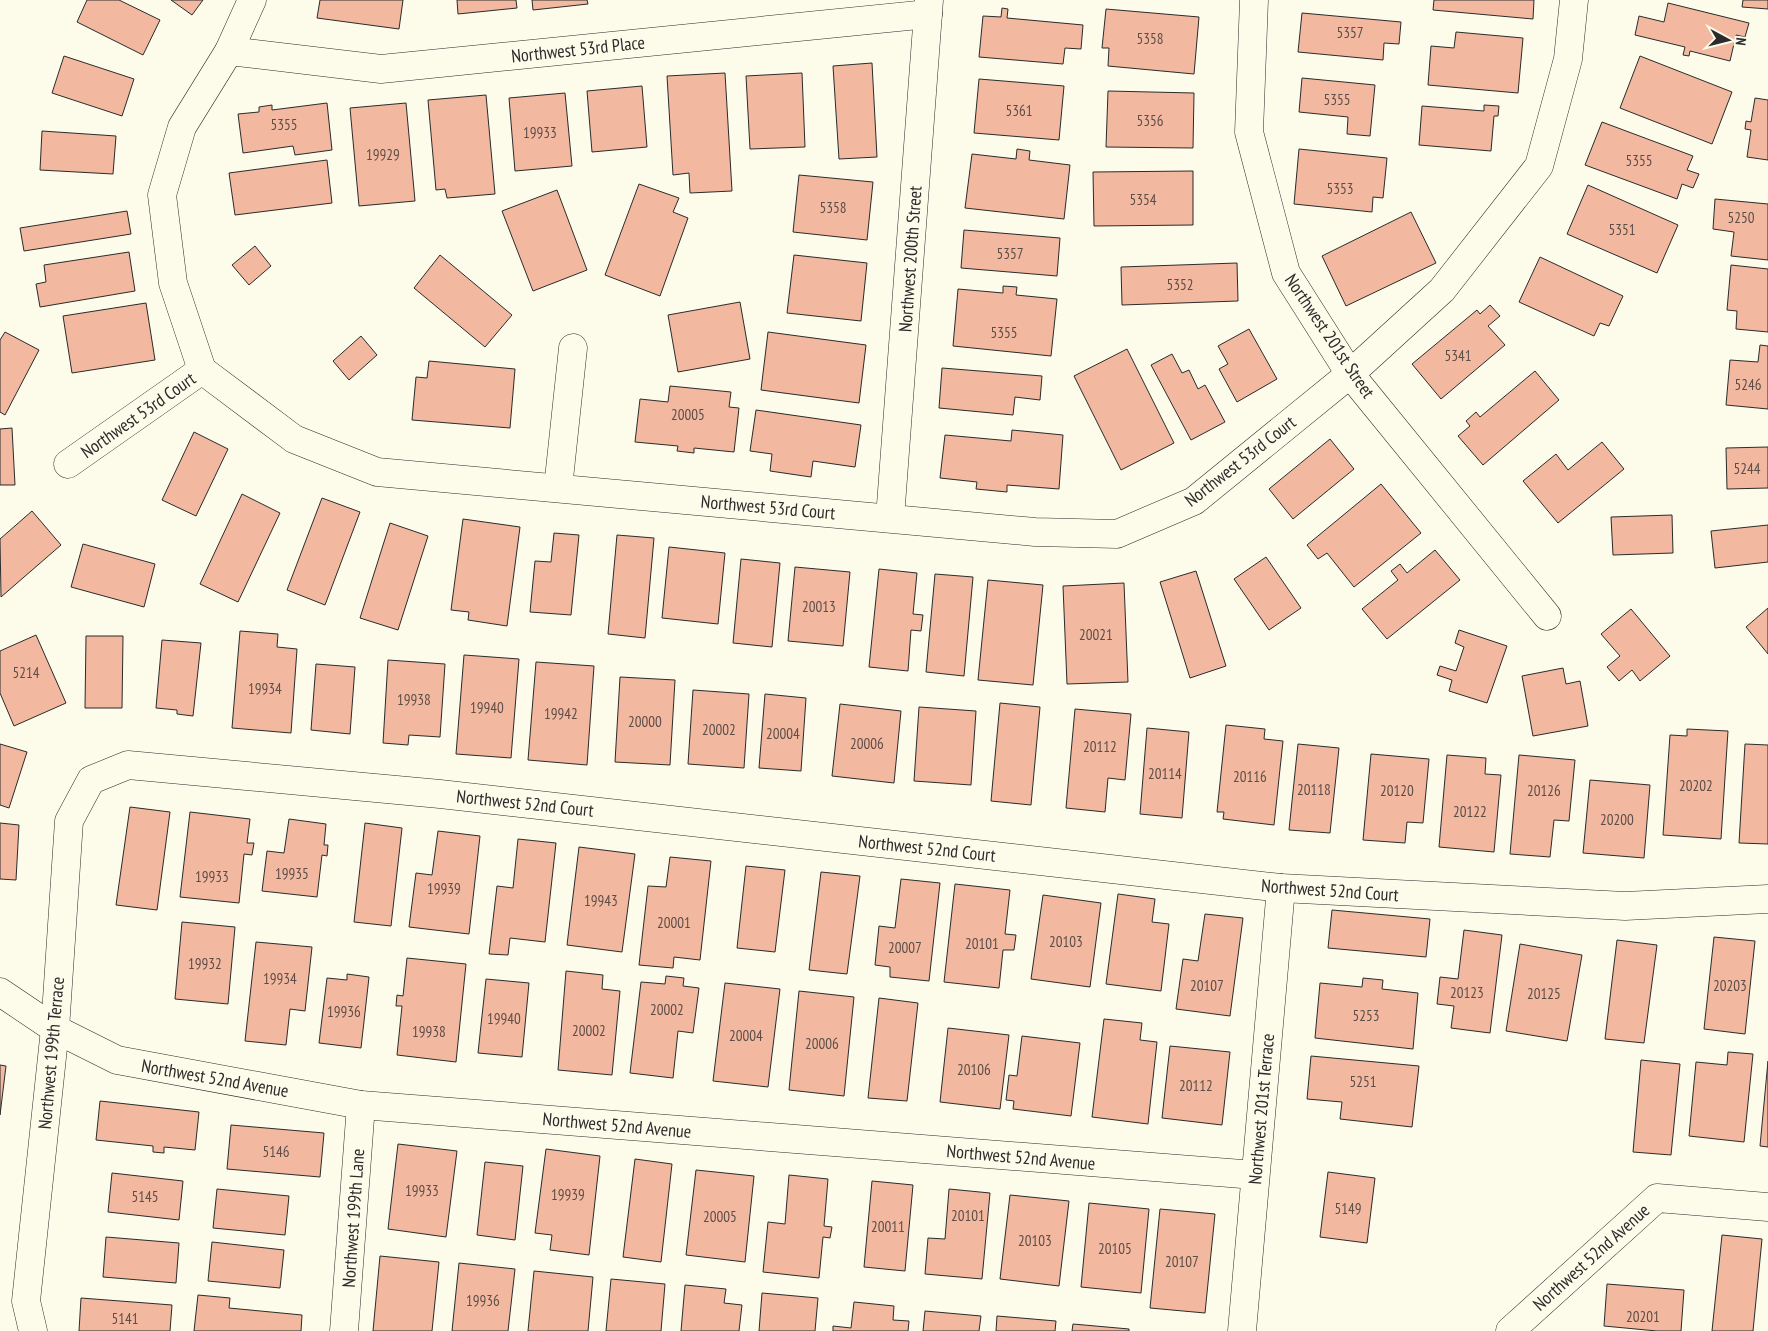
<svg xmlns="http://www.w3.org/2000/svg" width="1768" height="1331" font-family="'PT Sans Narrow',sans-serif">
<rect width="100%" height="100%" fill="#fdfbea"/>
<!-- building -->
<g fill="#f2b8a0" stroke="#2b2b2b">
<path d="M87,0H119L160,20L143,55L77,22Z"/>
<path d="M171,0H203L192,15Z"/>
<path d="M320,0H403L399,29L317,18Z"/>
<path d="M457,0H516L517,8L458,14Z"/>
<path d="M532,0H587L588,4L533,10Z"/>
<path d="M1434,0H1534L1533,19L1433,10Z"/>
<path d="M1743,0H1768V9L1742,7Z"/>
<path d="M1668,3L1749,23L1745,37L1736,35L1730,61L1690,51L1689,56L1683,55L1685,47L1635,35L1639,16L1664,22Z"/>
<path d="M1002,8L1008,9L1007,18L1083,25L1081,49L1065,48L1063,64L979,57L983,16L1001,17Z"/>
<path d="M1106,9L1199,17L1194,74L1108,66L1109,48H1102Z"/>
<path d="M1302,13L1401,22L1399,44L1384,43L1383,60L1298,52Z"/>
<path d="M1456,32L1523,38L1518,93L1428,85L1431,46L1454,48Z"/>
<path d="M64,56L134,79L122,116L52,93Z"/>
<path d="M1640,56L1732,92L1712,144L1620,108Z"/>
<path d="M872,63L877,157L839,159L833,66Z"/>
<path d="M725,73L732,191L690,193L689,173L673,175L667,76Z"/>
<path d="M802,73L805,147L750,149L746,76Z"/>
<path d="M1302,78L1375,85L1370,136L1347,134L1348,117L1299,112Z"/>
<path d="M979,79L1064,86L1059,140L974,133Z"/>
<path d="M642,86L647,147L592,152L587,91Z"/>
<path d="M1108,91L1194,93L1193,148L1106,147Z"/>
<path d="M565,93L572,166L515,171L509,98Z"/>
<path d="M486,95L495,194L447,198L445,189L436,190L428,100Z"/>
<path d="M1755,98L1768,100V160L1747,157L1751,130L1745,129L1746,121L1751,122Z"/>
<path d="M327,103L332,150L295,155L293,146L243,153L238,114L259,112V107L272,105V110Z"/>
<path d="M406,103L415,201L359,206L350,108Z"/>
<path d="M1484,105L1499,106L1498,116H1494L1491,151L1419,145L1422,106L1484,111Z"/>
<path d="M1602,122L1693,156L1687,170L1699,174L1693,188L1682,184L1677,199L1585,165Z"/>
<path d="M42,131L116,136L113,174L40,170Z"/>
<path d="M1017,149L1030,151L1029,160L1070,165L1064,219L965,208L972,154L1016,159Z"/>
<path d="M1299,149L1387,158L1383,198L1373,197L1372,212L1294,204Z"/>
<path d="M327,160L332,203L235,215L229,173Z"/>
<path d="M1193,171V225L1094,226L1093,172Z"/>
<path d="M799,175L873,182L867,240L793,232Z"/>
<path d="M639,184L679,198L673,212L688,218L660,296L605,275Z"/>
<path d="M1588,185L1678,225L1657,273L1567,234Z"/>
<path d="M557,190L587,270L533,291L502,211Z"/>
<path d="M1715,199L1768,204V260L1731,256L1734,232L1713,229Z"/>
<path d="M127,211L131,234L24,251L20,228Z"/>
<path d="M1411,212L1436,263L1346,306L1322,256Z"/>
<path d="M964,230L1060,238L1057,276L961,268Z"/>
<path d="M255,246L271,266L249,285L232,265Z"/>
<path d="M129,252L135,291L40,307L36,284L46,282L44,265Z"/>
<path d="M440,255L512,315L485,347L414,288Z"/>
<path d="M794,255L867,263L861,321L787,313Z"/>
<path d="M1540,257L1623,296L1609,326L1600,323L1594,336L1519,302Z"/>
<path d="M1237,263L1238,301L1122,305L1121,267Z"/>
<path d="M1731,265L1768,269V332L1736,329L1737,311L1727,310Z"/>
<path d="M1003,286L1017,287L1016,295L1057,299L1051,356L953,346L958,289L1003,293Z"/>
<path d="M740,302L750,359L678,372L668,315Z"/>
<path d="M146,303L155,360L72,373L63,316Z"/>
<path d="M1490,305L1500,316L1488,326L1505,345L1441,399L1412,364L1477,310L1480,314Z"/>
<path d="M1249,329L1277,379L1237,402L1219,369L1228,364L1218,346Z"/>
<path d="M5,332L39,350L5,415L0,412V340Z"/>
<path d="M768,332L866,345L859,403L761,390Z"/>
<path d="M361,336L377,355L349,380L333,361Z"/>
<path d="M1760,345L1768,346V409L1726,405L1730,360L1758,362Z"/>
<path d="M1127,349L1174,443L1121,470L1074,376Z"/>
<path d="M1172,354L1182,373L1189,370L1198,389L1205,385L1225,422L1191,440L1151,365Z"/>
<path d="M429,361L515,369L510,428L412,420L416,377L427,378Z"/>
<path d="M942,368L1042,376L1040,400L1015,397L1013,415L939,408Z"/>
<path d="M1535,371L1559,400L1483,465L1458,436L1470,426L1466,421L1476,412L1480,417Z"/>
<path d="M670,386L731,392L729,407L739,408L734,452L694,448V453L677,451L678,446L635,442L640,399L668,402Z"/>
<path d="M756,410L861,425L855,467L813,461L811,477L770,471L772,454L750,451Z"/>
<path d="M12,428L15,485H0V429Z"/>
<path d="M1012,430L1063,435L1059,489L1007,485V492L976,489L977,482L940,478L945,435L1011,441Z"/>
<path d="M194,432L228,449L196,516L162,500Z"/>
<path d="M1330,439L1354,469L1293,519L1269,489Z"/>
<path d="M1602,442L1624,469L1558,523L1523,481L1556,454L1568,470Z"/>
<path d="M1768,447V488L1727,489L1726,448Z"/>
<path d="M1381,484L1421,533L1354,587L1327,553L1318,559L1307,545Z"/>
<path d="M242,494L280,513L238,602L200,584Z"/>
<path d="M322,498L360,512L325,605L287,590Z"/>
<path d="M32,511L61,545L1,597L0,539Z"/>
<path d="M1672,515L1673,553L1613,555L1611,517Z"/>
<path d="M463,519L520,527L507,626L468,620L469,612L451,610Z"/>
<path d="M390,523L428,536L398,630L360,618Z"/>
<path d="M1768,525V562L1715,568L1711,531Z"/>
<path d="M554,533L579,535L571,615L530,612L535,561L551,562Z"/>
<path d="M617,535L654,538L645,638L608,634Z"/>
<path d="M83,544L155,564L144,607L71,587Z"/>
<path d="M669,547L725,553L718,624L662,618Z"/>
<path d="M1435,550L1460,580L1387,639L1362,609L1398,580L1391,571L1400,564L1407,573Z"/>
<path d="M1266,557L1301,608L1269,630L1234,579Z"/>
<path d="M741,559L780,563L772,647L733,643Z"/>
<path d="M795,567L850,572L843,646L788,641Z"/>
<path d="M879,569L917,573L913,614L923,615L921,631L911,630L908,671L869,667Z"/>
<path d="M1196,571L1226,666L1190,678L1160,582Z"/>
<path d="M935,574L973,577L964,676L926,672Z"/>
<path d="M988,580L1043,585L1033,685L978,680Z"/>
<path d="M1124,583L1128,682L1067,684L1063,586Z"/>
<path d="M1768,608V654L1746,627Z"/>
<path d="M1631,609L1670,656L1640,681L1632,670L1619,681L1607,667L1620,656L1601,634Z"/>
<path d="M1459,630L1507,646L1487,703L1449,691L1452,680L1437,675L1440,666L1456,671L1464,647L1455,643Z"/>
<path d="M240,631L278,634L277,647L297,649L291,733L232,728Z"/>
<path d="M36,635L66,703L14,726L0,693V651Z"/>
<path d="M86,636H123L122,708H85Z"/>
<path d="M162,640L201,643L193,716L177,714V710L156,708Z"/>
<path d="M464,655L519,659L511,758L456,754Z"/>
<path d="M388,660L445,664L440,737L409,735L408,745L383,743Z"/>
<path d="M536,662L594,666L587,765L528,760Z"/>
<path d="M316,664L355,667L350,734L311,730Z"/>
<path d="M1563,668L1566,684L1580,681L1588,726L1533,736L1522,676Z"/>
<path d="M620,677L675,680L670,765L615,762Z"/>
<path d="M693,690L749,694L744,768L688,764Z"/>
<path d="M765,694L806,698L801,771L759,768Z"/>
<path d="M1000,703L1040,707L1031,805L991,801Z"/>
<path d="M840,704L901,711L894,783L832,776Z"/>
<path d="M919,707L976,711L971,785L914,781Z"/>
<path d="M1075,709L1131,714L1125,780L1108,778L1105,812L1066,808Z"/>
<path d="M1226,725L1265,729L1264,739L1283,741L1274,825L1223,819L1224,812H1217Z"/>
<path d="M1147,728L1189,732L1182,818L1140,814Z"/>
<path d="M1687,729L1728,731L1721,839L1663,835L1670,735L1687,736Z"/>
<path d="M0,744L27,752L9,808L0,805Z"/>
<path d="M1298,744L1339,748L1330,833L1289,830Z"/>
<path d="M1745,744L1768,745V844L1739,843Z"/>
<path d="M1371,754L1429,759L1423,823L1407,822L1405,843L1363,840Z"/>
<path d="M1447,755L1486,758L1485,774L1501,775L1494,852L1439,847Z"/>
<path d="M1519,755L1575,760L1569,821L1554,820L1550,857L1510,854Z"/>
<path d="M1590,780L1650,785L1644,858L1583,853Z"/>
<path d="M130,807L170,812L157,910L116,905Z"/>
<path d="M190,812L250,819L247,843H254L252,855L244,854L239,903L180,897Z"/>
<path d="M289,819L326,824L324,845H328L327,856L322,855L317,897L262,891L267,851L284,853Z"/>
<path d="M0,823L19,825L16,880L0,879Z"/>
<path d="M365,823L402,828L391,926L354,922Z"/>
<path d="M438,831L480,836L469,934L409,927L416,873L432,875Z"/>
<path d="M518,839L556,843L545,942L510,938L508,955L489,954L497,886L513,888Z"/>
<path d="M579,847L635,854L622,952L567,945Z"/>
<path d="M670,857L711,861L700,960L674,957L673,968L639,965L648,886L666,887Z"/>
<path d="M746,866L785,870L775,952L737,948Z"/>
<path d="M821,872L860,876L847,974L809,970Z"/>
<path d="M901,879L940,883L929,981L890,977V967L875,965L879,926L895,928Z"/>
<path d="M955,884L1010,890L1005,934L1016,935L1014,950H1003L999,988L944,982Z"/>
<path d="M1118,894L1155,899L1152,922L1169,924L1161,991L1106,984Z"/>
<path d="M1043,895L1101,903L1090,987L1031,979Z"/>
<path d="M1332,910L1430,919L1426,957L1328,948Z"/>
<path d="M1205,914L1243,918L1230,1016L1176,1009L1183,959L1198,961Z"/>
<path d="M182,922L235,927L228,1004L175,999Z"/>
<path d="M1464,930L1502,935L1490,1033L1451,1028L1454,1006L1437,1004L1440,977L1458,979Z"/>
<path d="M1714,937L1755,941L1745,1034L1704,1029Z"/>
<path d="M1617,940L1657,945L1644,1043L1605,1039Z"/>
<path d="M256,942L312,947L305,1011L290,1009L286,1045L245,1041Z"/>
<path d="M1520,944L1582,955L1567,1041L1506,1031Z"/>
<path d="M407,958L466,964L456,1062L397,1055L402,1006H396L397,995L403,996Z"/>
<path d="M566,971L603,975L602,989L620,991L612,1075L558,1070Z"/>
<path d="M347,974L369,977L361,1048L319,1043L327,978L347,980Z"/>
<path d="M666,976L684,978L683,986L699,988L693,1033L678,1031L673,1078L630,1073L641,982L665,984Z"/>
<path d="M1363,978L1383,980L1382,989L1418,993L1413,1049L1315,1038L1320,983L1362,987Z"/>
<path d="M486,979L529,983L522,1057L478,1053Z"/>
<path d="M725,983L780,989L768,1087L713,1081Z"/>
<path d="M799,991L854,997L844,1096L789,1090Z"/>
<path d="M879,998L918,1003L907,1101L868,1098Z"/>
<path d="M1104,1019L1142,1023L1140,1040L1157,1042L1148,1124L1092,1117Z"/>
<path d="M948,1028L1009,1035L1000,1109L940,1102Z"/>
<path d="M1022,1036L1080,1043L1071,1116L1013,1109L1014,1101L1006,1100L1009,1075L1017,1076Z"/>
<path d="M1170,1046L1230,1052L1222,1125L1162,1118Z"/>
<path d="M1728,1052L1753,1054L1744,1142L1689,1136L1696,1062L1727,1065Z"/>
<path d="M1311,1056L1419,1066L1412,1127L1340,1119L1342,1102L1307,1099Z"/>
<path d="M1641,1060L1680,1064L1671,1155L1633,1152Z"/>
<path d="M1768,1061V1147L1760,1146Z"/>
<path d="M0,1065L6,1066L0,1115Z"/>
<path d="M100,1101L199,1112L195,1150L164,1147V1153L153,1152V1146L96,1140Z"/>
<path d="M231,1125L324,1133L320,1177L227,1169Z"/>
<path d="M398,1144L457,1151L446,1237L388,1229Z"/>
<path d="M546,1149L600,1156L589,1255L550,1250L552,1235L535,1233Z"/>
<path d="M635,1159L672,1164L661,1262L623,1257Z"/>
<path d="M485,1162L523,1166L515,1240L477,1235Z"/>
<path d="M696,1170L754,1176L745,1262L686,1255Z"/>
<path d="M1328,1172L1375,1178L1367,1243L1320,1237Z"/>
<path d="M112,1173L183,1181L179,1220L108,1212Z"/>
<path d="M789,1175L828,1179L824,1226L832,1227L830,1238L823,1237L819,1278L763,1272L768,1222L785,1224Z"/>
<path d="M872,1181L913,1185L905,1271L864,1267Z"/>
<path d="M217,1189L289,1196L285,1235L213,1228Z"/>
<path d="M949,1189L990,1193L982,1279L925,1274L928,1238L945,1239Z"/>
<path d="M1010,1195L1069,1201L1059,1286L1000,1279Z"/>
<path d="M1089,1203L1149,1209L1141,1293L1081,1287Z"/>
<path d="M1160,1209L1215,1214L1205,1313L1150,1308Z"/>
<path d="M1722,1235L1762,1239L1753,1331H1712Z"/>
<path d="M106,1237L179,1243L176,1283L103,1277Z"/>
<path d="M212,1242L284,1250L280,1288L208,1281Z"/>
<path d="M380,1256L439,1262L432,1331H373Z"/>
<path d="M459,1263L515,1269L508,1331H452Z"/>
<path d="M534,1271L593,1277L588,1331H528Z"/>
<path d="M611,1279L665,1284L661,1331H606Z"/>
<path d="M1607,1284L1684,1290L1681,1331H1657L1604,1326Z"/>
<path d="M685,1285L726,1289L724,1303L742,1305L739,1331H681Z"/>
<path d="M762,1293L818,1298L815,1331H759Z"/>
<path d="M198,1295L230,1298L229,1308L302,1315L301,1331H194Z"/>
<path d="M81,1298L172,1305L170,1331H79Z"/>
<path d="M854,1302L894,1306L893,1320L909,1321L908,1331H833V1326L851,1328Z"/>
<path d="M925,1311L981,1316L979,1331H923Z"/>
<path d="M997,1316L1056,1321L1055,1331H996Z"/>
<path d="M1073,1324L1129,1329V1331H1072Z"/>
</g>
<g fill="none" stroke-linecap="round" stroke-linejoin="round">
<!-- street casing -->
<g stroke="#2b2b2b" stroke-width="29">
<g id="street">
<path d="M1254,0L1249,132L1286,273L1350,374L1547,616"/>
<path d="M229,51L381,69L928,14"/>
<path d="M202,370L294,439L377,472L1035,532L1117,534L1194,501L1350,374L1442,290L1539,166L1568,59L1574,0"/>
<path d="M202,370L173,283L162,195L182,127L229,51L252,0"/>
<path d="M68,464L202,370"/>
<path d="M558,488L573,348"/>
<path d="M890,518L929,0"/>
<path d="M0,992L55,1029L117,1060L361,1105L1255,1175"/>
<path d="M33,1331L26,1301L55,1029L69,821L91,780L128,765L440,794L1281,888L1625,906L1768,899"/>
<path d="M344,1331L361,1105"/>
<path d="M1242,1331L1281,888"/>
<path d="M1510,1331L1657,1198L1768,1207"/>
</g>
</g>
<!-- street -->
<use href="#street" stroke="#fdfbea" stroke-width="28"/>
</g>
<g text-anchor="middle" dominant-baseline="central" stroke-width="4" stroke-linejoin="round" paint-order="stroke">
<!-- number labels -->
<g font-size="15" fill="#5d4e48">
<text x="1350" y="32">5357</text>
<text x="1150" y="38">5358</text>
<text x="1337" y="99">5355</text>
<text x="1019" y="110">5361</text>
<text x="1150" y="120">5356</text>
<text x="284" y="124">5355</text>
<text x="540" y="132">19933</text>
<text x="383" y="154">19929</text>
<text x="1639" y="160">5355</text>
<text x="1340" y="188">5353</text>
<text x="1143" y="199">5354</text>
<text x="833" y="207">5358</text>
<text x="1741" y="217">5250</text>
<text x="1622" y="229">5351</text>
<text x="1010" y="253">5357</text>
<text x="1180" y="284">5352</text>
<text x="1004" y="332">5355</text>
<text x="1458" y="355">5341</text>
<text x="1748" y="384">5246</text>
<text x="688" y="414">20005</text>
<text x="1747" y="468">5244</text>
<text x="819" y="606">20013</text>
<text x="1096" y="634">20021</text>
<text x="26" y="672">5214</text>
<text x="265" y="688">19934</text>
<text x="414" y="699">19938</text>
<text x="487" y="707">19940</text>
<text x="561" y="713">19942</text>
<text x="645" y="721">20000</text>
<text x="719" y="729">20002</text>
<text x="783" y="733">20004</text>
<text x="867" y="743">20006</text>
<text x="1100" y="746">20112</text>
<text x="1165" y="773">20114</text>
<text x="1250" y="776">20116</text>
<text x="1696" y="785">20202</text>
<text x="1314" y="789">20118</text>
<text x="1397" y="790">20120</text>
<text x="1544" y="790">20126</text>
<text x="1470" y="811">20122</text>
<text x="1617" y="819">20200</text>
<text x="292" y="873">19935</text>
<text x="212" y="876">19933</text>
<text x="444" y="888">19939</text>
<text x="601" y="900">19943</text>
<text x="674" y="922">20001</text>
<text x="1066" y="941">20103</text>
<text x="982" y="943">20101</text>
<text x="905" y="947">20007</text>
<text x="205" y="963">19932</text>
<text x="280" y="978">19934</text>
<text x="1207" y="985">20107</text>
<text x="1730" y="985">20203</text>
<text x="1467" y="992">20123</text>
<text x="1544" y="993">20125</text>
<text x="667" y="1009">20002</text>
<text x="344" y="1011">19936</text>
<text x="1366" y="1015">5253</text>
<text x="504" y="1018">19940</text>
<text x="589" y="1030">20002</text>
<text x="429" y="1031">19938</text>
<text x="746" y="1035">20004</text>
<text x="822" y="1043">20006</text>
<text x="974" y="1069">20106</text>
<text x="1363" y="1081">5251</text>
<text x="1196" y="1085">20112</text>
<text x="276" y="1151">5146</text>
<text x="422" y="1190">19933</text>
<text x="568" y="1194">19939</text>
<text x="145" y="1196">5145</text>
<text x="1348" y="1208">5149</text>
<text x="968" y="1215">20101</text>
<text x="720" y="1216">20005</text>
<text x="888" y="1226">20011</text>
<text x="1035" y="1240">20103</text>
<text x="1115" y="1248">20105</text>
<text x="1182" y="1261">20107</text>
<text x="483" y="1300">19936</text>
<text x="1643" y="1316">20201</text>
<text x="125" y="1318">5141</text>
</g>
<!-- street labels -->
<g font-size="18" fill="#2b2b2b" stroke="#fdfbea">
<text transform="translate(578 49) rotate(-6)">Northwest 53rd Place</text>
<text transform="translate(910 259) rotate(-86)">Northwest 200th Street</text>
<text transform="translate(1330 336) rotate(56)">Northwest 201st Street</text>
<text transform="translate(138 415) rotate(-35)">Northwest 53rd Court</text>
<text transform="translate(1240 461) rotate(-38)">Northwest 53rd Court</text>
<text transform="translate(768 507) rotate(5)">Northwest 53rd Court</text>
<text transform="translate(525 803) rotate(6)">Northwest 52nd Court</text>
<text transform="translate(927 848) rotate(6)">Northwest 52nd Court</text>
<text transform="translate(1330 890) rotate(4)">Northwest 52nd Court</text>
<text transform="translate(51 1053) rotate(-85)">Northwest 199th Terrace</text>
<text transform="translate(215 1078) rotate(10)">Northwest 52nd Avenue</text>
<text transform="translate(1261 1109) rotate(-85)">Northwest 201st Terrace</text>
<text transform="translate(617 1125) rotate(5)">Northwest 52nd Avenue</text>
<text transform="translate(1021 1157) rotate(5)">Northwest 52nd Avenue</text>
<text transform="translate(353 1218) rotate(-86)">Northwest 199th Lane</text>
<text transform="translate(1591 1257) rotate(-42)">Northwest 52nd Avenue</text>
</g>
</g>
<!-- north arrow -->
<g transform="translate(1728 40) rotate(97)" stroke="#fdfbea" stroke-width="4" paint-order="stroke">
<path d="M0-4L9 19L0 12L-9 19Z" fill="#2b2b2b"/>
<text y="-8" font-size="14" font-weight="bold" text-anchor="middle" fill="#2b2b2b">N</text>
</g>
</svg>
